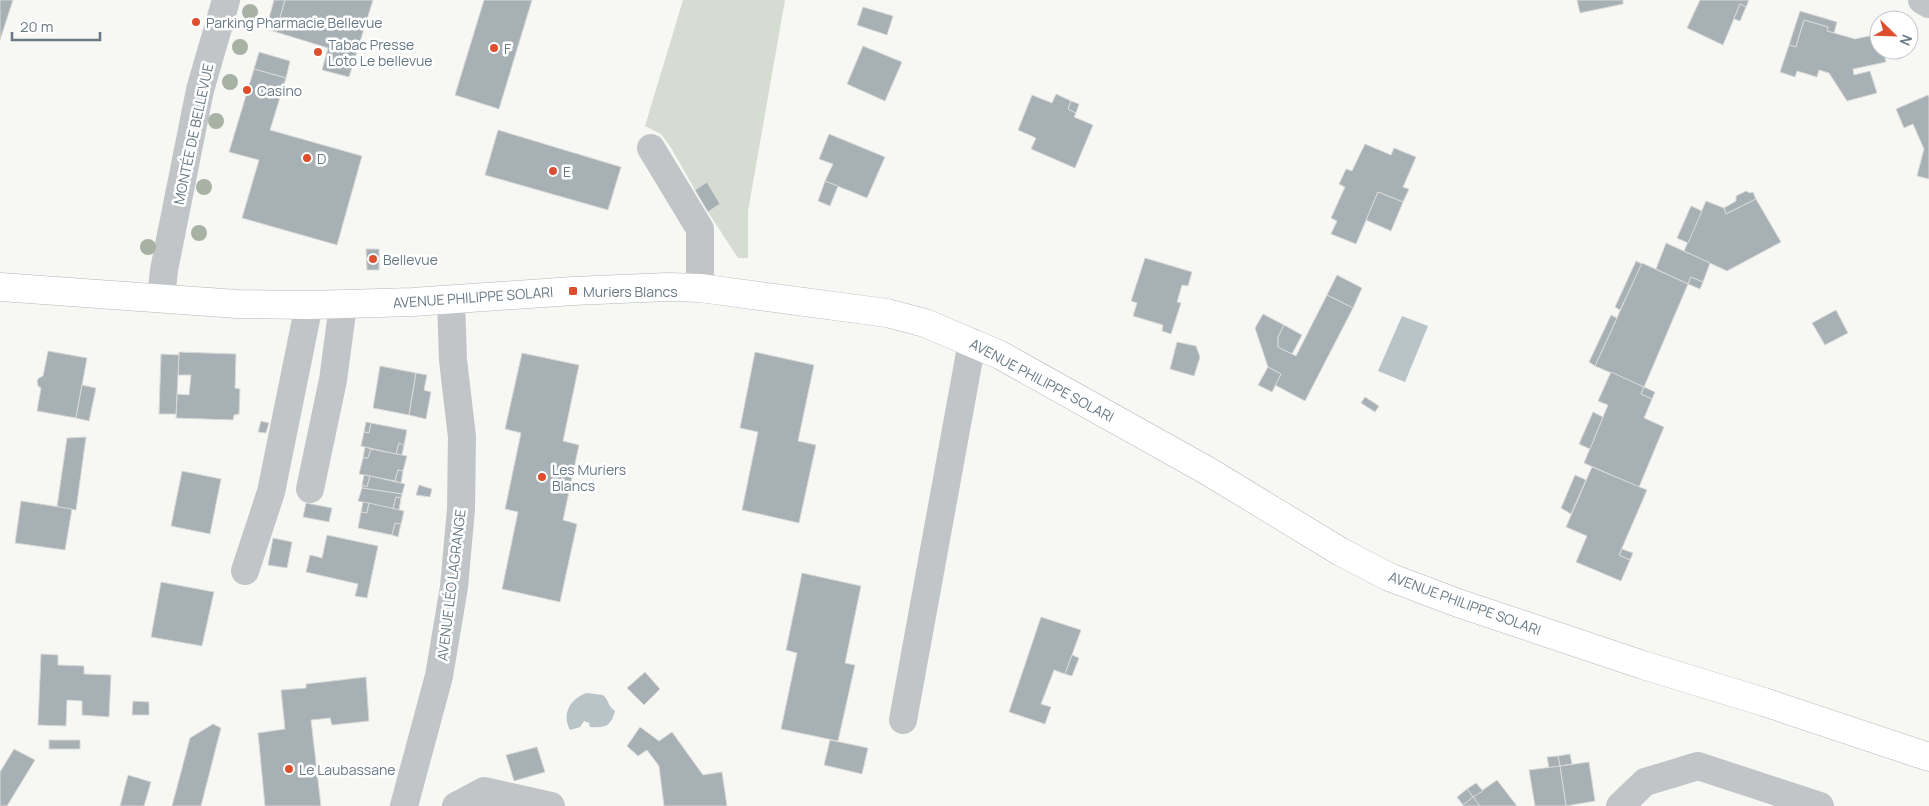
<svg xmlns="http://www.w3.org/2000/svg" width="1929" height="806" font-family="Manrope,sans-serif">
<rect width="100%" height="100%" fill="#f7f7f4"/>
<!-- green -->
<path fill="#d7dcd3" d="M683,0H785L748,211V258H738L708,212L720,204L707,183L695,190L670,146L661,134L645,126Z"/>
<!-- water -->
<g fill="#b8c4c8">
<path d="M1402,316L1428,326L1405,382L1378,371Z"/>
<path d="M586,693L603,695C609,700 608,707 615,711C611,727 604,728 590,727L589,723L584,721L580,727L570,730C562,714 569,700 586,693Z"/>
</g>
<!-- building -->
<g fill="#a7b0b5" stroke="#d9d9d7">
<path d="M0,0H13L0,40Z"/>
<path d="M274,0H285L276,32L266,29Z"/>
<path d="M285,0H373L349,77L322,70L328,48L276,32Z"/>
<path d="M484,0H532L499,109L455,95Z"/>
<path d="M1577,0H1623V4L1580,13Z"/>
<path d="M1700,0H1749L1746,7L1740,4L1723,45L1687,28Z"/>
<path d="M1740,4L1746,7L1740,21L1734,19Z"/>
<path d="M863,7L893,16L887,35L857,25Z"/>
<path d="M1800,11L1837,22L1834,33L1827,31L1828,27L1804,20L1796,47L1789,45Z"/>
<path d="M1804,20L1828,27L1827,31L1855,39L1879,34V50H1883L1886,62L1853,69L1854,75L1870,71L1877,93L1847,101L1829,73L1819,70L1817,77L1797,71L1795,77L1780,72L1789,45L1796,47Z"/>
<path d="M863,46L902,62L885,101L847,84Z"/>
<path d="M259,52L290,61L286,78L254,69Z"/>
<path d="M254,69L286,78L270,130L362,156L337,245L242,218L259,160L229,152Z"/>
<path d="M1056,94L1071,101L1068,109L1076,113L1074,117L1093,125L1075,168L1031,149L1036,138L1018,130L1032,95L1052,103Z"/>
<path d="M1928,95L1929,97V179L1917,176L1924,149L1913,124L1904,128L1896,109Z"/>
<path d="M1071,101L1079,104L1076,113L1068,109Z"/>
<path d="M498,130L621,167L608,210L485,175Z"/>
<path d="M829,134L885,157L867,198L825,181L833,164L819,159Z"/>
<path d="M1365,144L1391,155L1394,148L1416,157L1403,187L1409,189L1403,202L1378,192L1356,244L1331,234L1337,221L1331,218L1345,187L1339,184L1346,169L1352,171Z"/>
<path d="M825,181L838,186L830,206L818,201Z"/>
<path d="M707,182L720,204L708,212L695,190Z"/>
<path d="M1746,191L1750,193L1753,192L1756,199L1726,214L1724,208L1736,201V196Z"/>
<path d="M1378,192L1403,202L1391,231L1366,220Z"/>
<path d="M1756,199L1781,242L1727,271L1684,251L1706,201L1724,208L1726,214Z"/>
<path d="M1691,206L1702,211L1688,243L1677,238Z"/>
<path d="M1666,243L1710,263L1703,282L1691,277L1688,284L1656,269Z"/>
<path d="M366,249H379V270H367Z"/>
<path d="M1145,258L1192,272L1188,286L1182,285L1177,302L1181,303L1171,334L1162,331L1163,325L1133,316L1137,303L1131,301Z"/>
<path d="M1636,261L1642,264L1620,310L1615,307Z"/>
<path d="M1642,263L1688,284L1644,387L1595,366Z"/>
<path d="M1337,275L1362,288L1353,308L1327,295Z"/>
<path d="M1691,277L1703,282L1700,289L1688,284Z"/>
<path d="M1327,295L1353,308L1305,401L1275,385L1281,374L1268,367L1255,328L1263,314L1284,325L1278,337V347L1296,356Z"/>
<path d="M1836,310L1848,333L1825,345L1812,323Z"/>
<path d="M1611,315L1617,318L1595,366L1589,362Z"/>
<path d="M1284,325L1302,335L1292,354L1278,347V337Z"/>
<path d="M1177,342L1196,346L1200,357L1194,376L1170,369Z"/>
<path d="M48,351L87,358L76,418L37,411L41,388L38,386L37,381L39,378L43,376Z"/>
<path d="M179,352L236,354L235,388L240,389L239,414L234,415L233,420L176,418L177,394L189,395L191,375H178Z"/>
<path d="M755,352L814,365L798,441L816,445L799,523L742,510L758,432L740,428Z"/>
<path d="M522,353L579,365L563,441L579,445L563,520L577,524L560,602L502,589L518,512L505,509L521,433L505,429Z"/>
<path d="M161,354L179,355L176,414H159Z"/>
<path d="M380,366L416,373L409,415L373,408Z"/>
<path d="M1268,367L1281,374L1272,392L1258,385Z"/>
<path d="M1611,372L1644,387L1641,394L1652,399L1644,418L1664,427L1639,487L1584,463L1608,405L1598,401Z"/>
<path d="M416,373L427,375L424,390L431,392L426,419L409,415Z"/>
<path d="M82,385L96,388L89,421L76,418Z"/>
<path d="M1644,387L1655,392L1652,399L1641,394Z"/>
<path d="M1365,397L1379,406L1375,412L1361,403Z"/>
<path d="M1593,412L1603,417L1590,449L1579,444Z"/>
<path d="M261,421L269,423L266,433L258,432Z"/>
<path d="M366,422L371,423L369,433L364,432Z"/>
<path d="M371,423L407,430L404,445L399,443L396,454L361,446L364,432L369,433Z"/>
<path d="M86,437L76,510L57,507L67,438Z"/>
<path d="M399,443L404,445L402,455L396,454Z"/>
<path d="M365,447L371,449L368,458H363Z"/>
<path d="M371,449L407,456L403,471L398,470L395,481L359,474L363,458H368Z"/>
<path d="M1592,467L1647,490L1619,555L1630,560L1621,581L1576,562L1587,536L1566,527Z"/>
<path d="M398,470L403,471L401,483L395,481Z"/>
<path d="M182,471L221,479L210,534L171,526Z"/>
<path d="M364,475L370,476L367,487L362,485Z"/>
<path d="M1575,475L1586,480L1571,514L1561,508Z"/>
<path d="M370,476L405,484L402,494L362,488V485L367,487Z"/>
<path d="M419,485L432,489L430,497L416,495Z"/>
<path d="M362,488L402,494L401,498L396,497L393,509L358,501Z"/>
<path d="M396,497L401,498L399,510L393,509Z"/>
<path d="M21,501L72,509L65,550L15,543Z"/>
<path d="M363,502L369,503L367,513L361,512Z"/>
<path d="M306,503L332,508L329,522L303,517Z"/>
<path d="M369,503L404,511L401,524L395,523L392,535L358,528L361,512L367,513Z"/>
<path d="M395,523L401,524L398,537L392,535Z"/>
<path d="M327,535L378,546L367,598L355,596L358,584L306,572L310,555L322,558Z"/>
<path d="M273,538L292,542L287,568L268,565Z"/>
<path d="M1622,549L1633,553L1630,560L1619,555Z"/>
<path d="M802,573L861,586L845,663L855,665L838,741L781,729L797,653L786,650Z"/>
<path d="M161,582L214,592L202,646L151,637Z"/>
<path d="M1041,617L1081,630L1065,674L1054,670L1041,704L1051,707L1045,724L1009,712Z"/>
<path d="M41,654L58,655V665L84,666V674L111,675L109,717L82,715V701L67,700L66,726L38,725Z"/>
<path d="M1072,655L1079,658L1072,676L1065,674Z"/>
<path d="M645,672L660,689L644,705L627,688Z"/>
<path d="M366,677L369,721L332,725L330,718L311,720L321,806H265L258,733L285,729L281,690L306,688V684Z"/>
<path d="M133,701L149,702V715H132Z"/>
<path d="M213,724L221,728L201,806H172L190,738Z"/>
<path d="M640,727L659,741L672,732L703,775L722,772L727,806H664L659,766L647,750L638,756L627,746Z"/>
<rect x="49" y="740" width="31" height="9"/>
<path d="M830,740L868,748L862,774L824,765Z"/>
<path d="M537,747L545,772L514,781L506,755Z"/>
<path d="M14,749L35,760L7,806H0V772Z"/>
<path d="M1570,754L1572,764L1560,766L1558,756Z"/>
<path d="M1558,756L1560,766L1549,768L1547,757Z"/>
<path d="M1589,762L1595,801L1566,806L1560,766Z"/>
<path d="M1560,766L1566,806H1535L1529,770Z"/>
<path d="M128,775L151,782L144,806H120Z"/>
<path d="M1497,780L1517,806H1480L1473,797Z"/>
<path d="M1476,783L1483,791L1473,797L1467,789Z"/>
<path d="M1467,789L1473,797L1463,805L1457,797Z"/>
<path d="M1473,797L1480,806H1463V805Z"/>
</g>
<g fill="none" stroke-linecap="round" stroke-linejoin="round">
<!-- major casing -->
<g stroke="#b2b7bb" stroke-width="29">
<path id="major" d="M0,287L237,304L309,305L413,302L573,291L668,287L700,288L887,313L925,323L1000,355L1206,470L1341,552L1389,577L1458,603L1643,665L1764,702L1929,757"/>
</g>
<!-- minor -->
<g stroke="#c1c5c8" stroke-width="28">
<path d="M1922,0L1929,4"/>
<path d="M651,148L700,229V288"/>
<path d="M161,298L164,270L200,90L226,0"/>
<path d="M310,489L333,380L343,305"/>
<path d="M245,571L271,492L309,305"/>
<path d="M903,720L972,342"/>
<path d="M404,806L439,676L454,587L461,509L462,437L453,360L451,300"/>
<path d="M456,806L484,791L551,806"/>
<path d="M1620,806L1645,782L1698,766L1820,806"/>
</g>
<!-- major -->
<use href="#major" stroke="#fff" stroke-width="28"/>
</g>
<!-- trees -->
<g fill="#a7b1a4">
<circle cx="250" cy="12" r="8"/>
<circle cx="240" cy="47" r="8"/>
<circle cx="230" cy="82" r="8"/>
<circle cx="216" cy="121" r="8"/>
<circle cx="204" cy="187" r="8"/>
<circle cx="199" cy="233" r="8"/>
<circle cx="148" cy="247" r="8"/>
</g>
<!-- markers -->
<g fill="#dd4f2e" stroke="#fff" stroke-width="2">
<circle cx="196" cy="22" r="5"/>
<circle cx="494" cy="48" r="5"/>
<circle cx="318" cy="52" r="5"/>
<circle cx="247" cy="90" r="5"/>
<circle cx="307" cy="158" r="5"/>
<circle cx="553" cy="171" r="5"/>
<circle cx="373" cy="259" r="5"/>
<rect x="568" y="286" width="10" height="10" rx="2.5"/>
<circle cx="542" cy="477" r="5"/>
<circle cx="289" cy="769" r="5"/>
</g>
<g text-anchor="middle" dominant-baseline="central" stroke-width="5" stroke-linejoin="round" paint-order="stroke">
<!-- poi labels -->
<g font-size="14" fill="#677984" stroke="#fff" text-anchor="start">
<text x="206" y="22">Parking Pharmacie Bellevue</text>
<text x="328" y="44">Tabac Presse<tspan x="328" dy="16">Loto Le bellevue</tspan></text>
<text x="504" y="48">F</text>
<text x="257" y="90">Casino</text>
<text x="317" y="158">D</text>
<text x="563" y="171">E</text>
<text x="383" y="259">Bellevue</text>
<text x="583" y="291">Muriers Blancs</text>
<text x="552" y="469">Les Muriers<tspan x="552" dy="16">Blancs</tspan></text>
<text x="299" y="769">Le Laubassane</text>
</g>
<!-- street labels -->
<g font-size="14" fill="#677984" stroke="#fff">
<text transform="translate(193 134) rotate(-78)">MONTÉE DE BELLEVUE</text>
<text transform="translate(473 297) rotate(-4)">AVENUE PHILIPPE SOLARI</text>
<text transform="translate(1042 380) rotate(28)">AVENUE PHILIPPE SOLARI</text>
<text transform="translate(451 585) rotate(-83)">AVENUE LÉO LAGRANGE</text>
<text transform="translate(1465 603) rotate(20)">AVENUE PHILIPPE SOLARI</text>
</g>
</g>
<!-- north arrow -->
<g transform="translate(1894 35) rotate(113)"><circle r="24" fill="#ffffff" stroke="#c2c9ce"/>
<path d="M0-4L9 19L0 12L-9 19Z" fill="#dd4f2e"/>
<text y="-8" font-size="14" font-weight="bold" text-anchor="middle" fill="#677984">N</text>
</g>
<!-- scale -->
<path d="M12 32v8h88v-8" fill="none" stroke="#677984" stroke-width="2.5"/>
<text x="20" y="32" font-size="15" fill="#677984" stroke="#ffffff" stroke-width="4" paint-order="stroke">20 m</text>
</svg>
